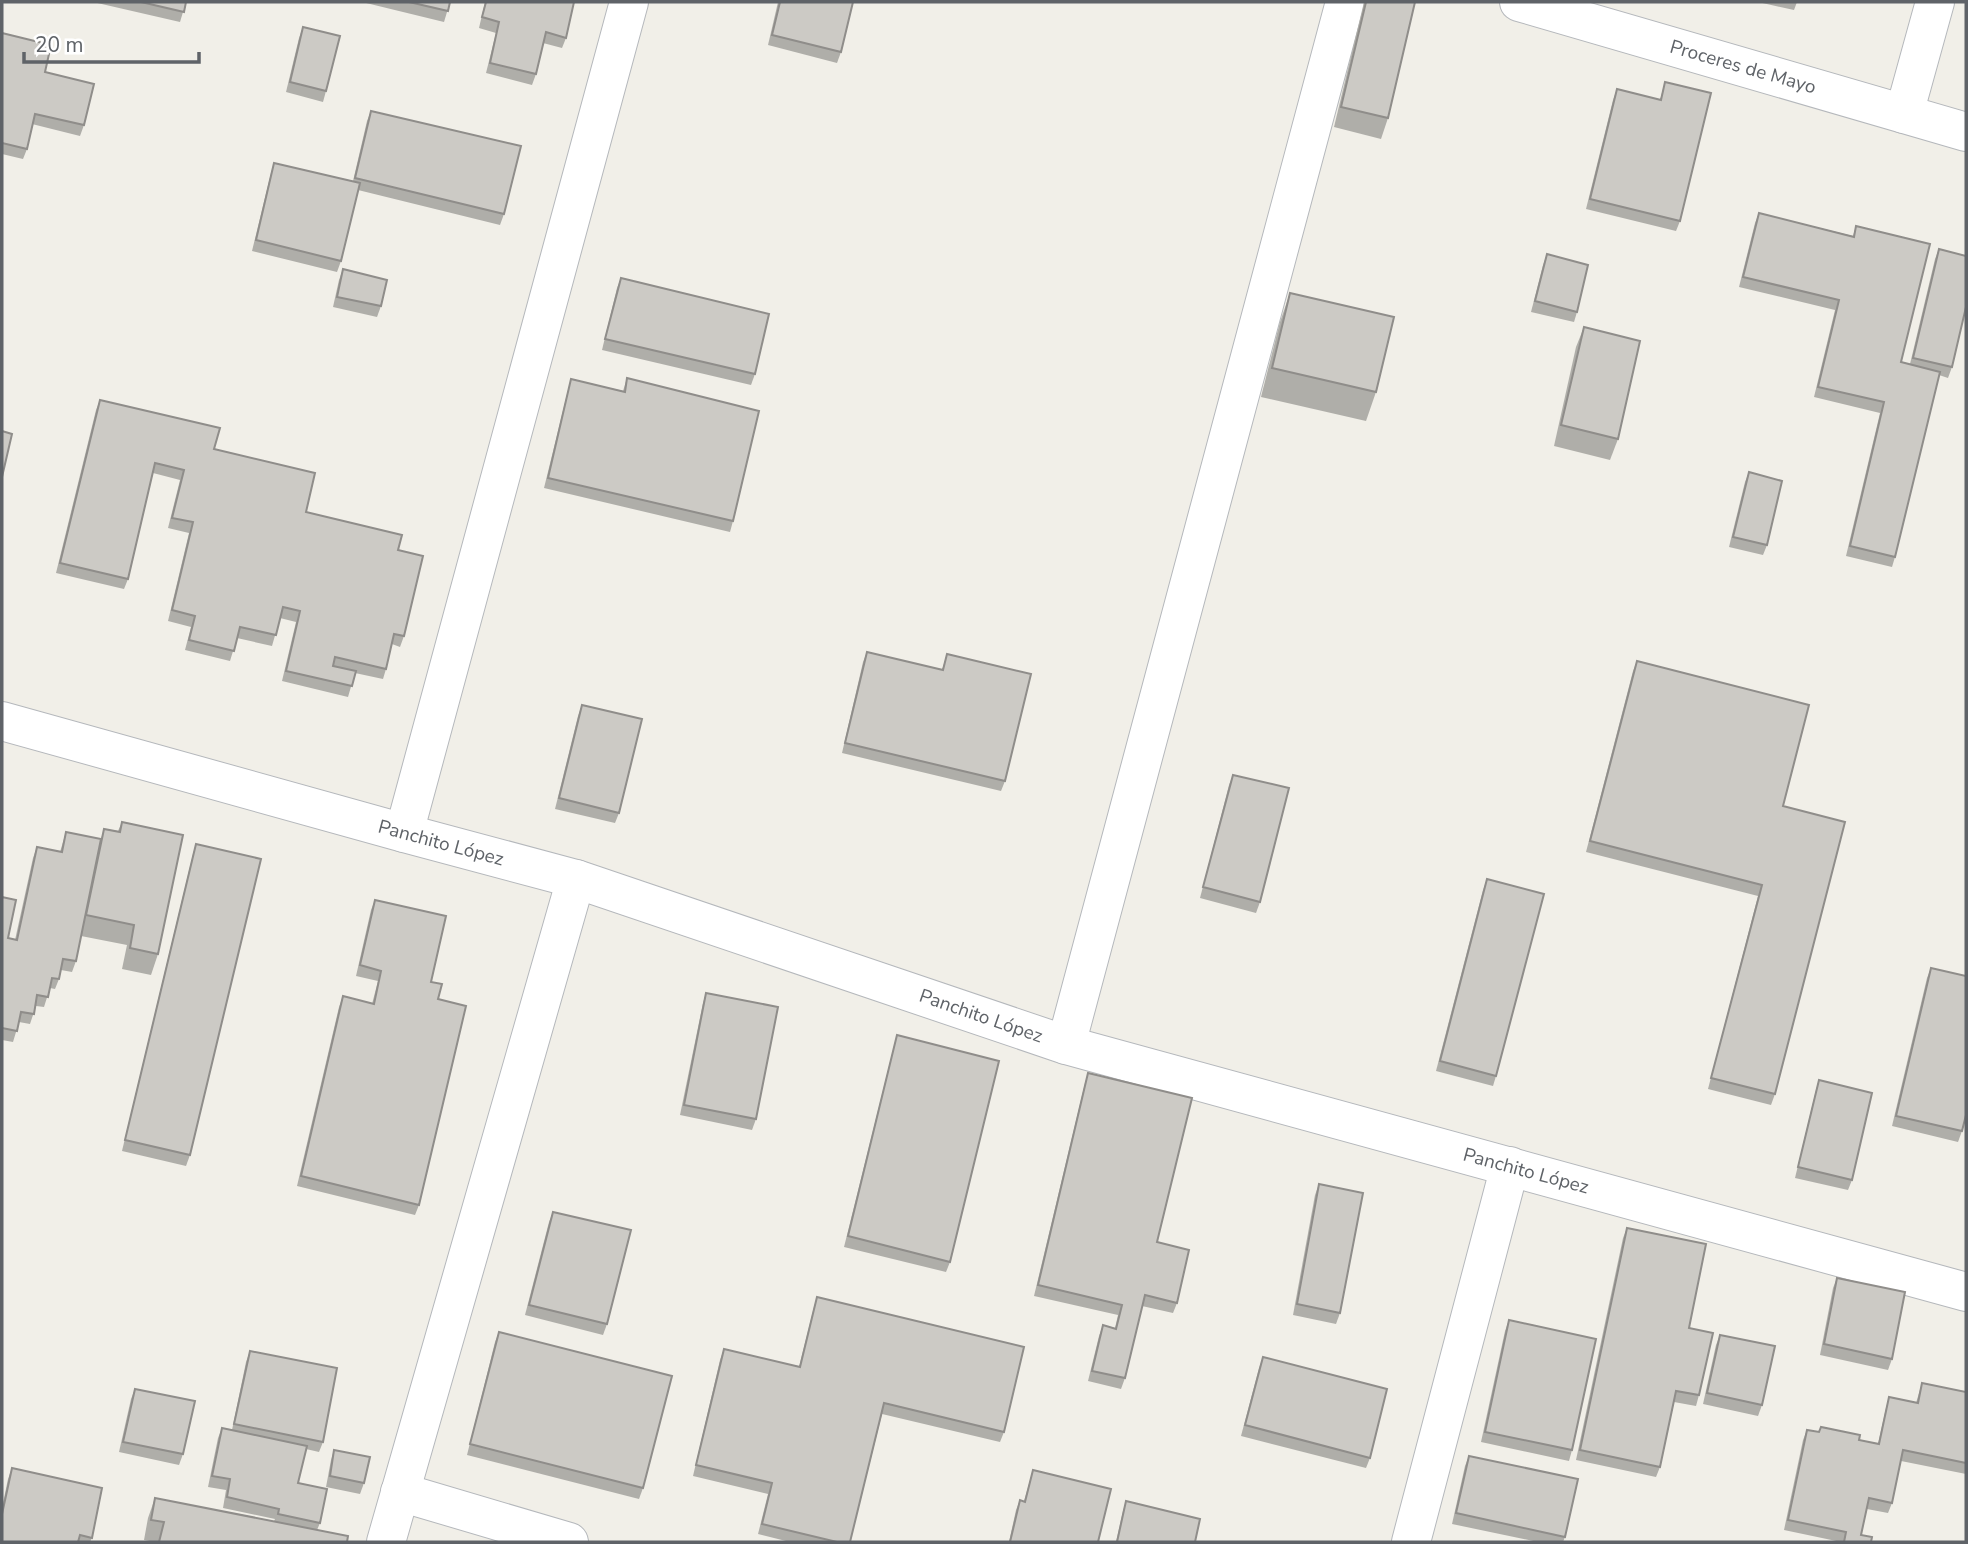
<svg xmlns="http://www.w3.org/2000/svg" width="1968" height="1544" font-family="'Nunito Sans',sans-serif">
<rect width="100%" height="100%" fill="#f1efe8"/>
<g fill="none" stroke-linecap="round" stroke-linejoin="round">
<!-- street casing -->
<g stroke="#b5b8bc" stroke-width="40">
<g id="street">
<path d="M1519,2L1966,132"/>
<path d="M1904,114L1935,2"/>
<path d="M2,721L404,833L576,879L1066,1045L1966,1292"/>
<path d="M404,833L629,2"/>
<path d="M1066,1045L1345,2"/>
<path d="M400,1492L569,1542"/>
<path d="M386,1542L576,879"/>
<path d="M1411,1542L1510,1166"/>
</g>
</g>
<!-- street -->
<use href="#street" stroke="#fff" stroke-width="38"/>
</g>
<!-- wall -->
<g fill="#afaea9">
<path d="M93,2H186L180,22Z"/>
<path d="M362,2H450L444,22Z"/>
<path d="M485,2H574L566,38L562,48L543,43L536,74L532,85L486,73L496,33L479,28Z"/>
<path d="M778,2H853L841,52L837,63L768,45Z"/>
<path d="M1364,2H1415L1388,118L1381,139L1334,127Z"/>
<path d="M1758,2H1797L1794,10Z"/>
<path d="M303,27L326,91L323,102L286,92L299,38Z"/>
<path d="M2,33L45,72L84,125L80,136L32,124L27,149L23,159L2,154Z"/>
<path d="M1665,82L1680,221L1676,231L1586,209L1613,100L1617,89L1660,100Z"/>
<path d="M371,111L504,214L500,225L358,190L341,261L337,272L252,251L271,173L274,163L353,181L367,121Z"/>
<path d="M1759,213L1853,236L1856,226L1901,362L1910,364L1935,259L1939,249L1952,367L1948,378L1939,375L1895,557L1892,567L1846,556L1880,413L1814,397L1835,310L1739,287L1755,223Z"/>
<path d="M1547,254L1577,312L1574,322L1531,312L1543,265Z"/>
<path d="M343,269L381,306L377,317L333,307L339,280Z"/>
<path d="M621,278L755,374L751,385L602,350L617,288Z"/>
<path d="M1290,293L1376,392L1366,421L1261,397L1280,322Z"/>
<path d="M1584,327L1618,439L1610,460L1554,446L1576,347Z"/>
<path d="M627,378L733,521L730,532L544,488L568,390L571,379L623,391Z"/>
<path d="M100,400L214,449L306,512L398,550L404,636L400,647L392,644L386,669L383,679L355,673L348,697L282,681L296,622L280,618L272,646L237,638L230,661L185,650L191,627L168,621L189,533L168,528L180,480L153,473L128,579L124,589L56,573L96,410Z"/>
<path d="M1749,472L1767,545L1763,555L1729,547L1745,482Z"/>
<path d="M867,652L942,670L947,654L1005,781L1001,791L842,753L863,662Z"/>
<path d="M1637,661L1783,806L1775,1094L1771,1105L1708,1089L1758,896L1586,852L1633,671Z"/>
<path d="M582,705L619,813L615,823L555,809L578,716Z"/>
<path d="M1233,775L1260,902L1256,913L1200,898L1229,785Z"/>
<path d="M122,822L158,954L151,975L122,969L127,945L81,936L76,961L72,972L61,970L59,979L55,989L50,988L44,1007L36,1006L30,1024L19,1022L13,1042L2,1040V897L8,938L15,940L33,858L37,847L60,852L66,832L101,839L104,829L118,831Z"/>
<path d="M196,844L190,1155L186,1166L122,1151L193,854Z"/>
<path d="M1487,879L1496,1076L1493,1086L1436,1071L1483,890Z"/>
<path d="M375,900L431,982L438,999L419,1205L415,1215L297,1186L339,1007L343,996L372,1004L378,981L356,976L371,910Z"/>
<path d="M1931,968L1962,1131L1958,1142L1892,1126L1927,978Z"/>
<path d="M706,993L756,1119L752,1130L680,1115L703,1003Z"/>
<path d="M897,1035L950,1262L946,1272L844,1247L894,1046Z"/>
<path d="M1088,1073L1157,1242L1177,1303L1173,1313L1142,1306L1125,1378L1121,1389L1088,1381L1099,1336L1103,1325L1115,1328L1118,1315L1034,1296L1085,1083Z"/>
<path d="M1819,1080L1852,1180L1848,1190L1795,1178L1816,1090Z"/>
<path d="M1319,1184L1340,1313L1336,1324L1293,1315L1315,1195Z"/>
<path d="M553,1212L607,1324L603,1335L525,1315L549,1222Z"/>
<path d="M1627,1228L1689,1328L1699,1395L1696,1406L1674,1402L1660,1467L1656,1477L1576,1460L1623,1238Z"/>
<path d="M1837,1278L1892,1359L1888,1370L1820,1355L1833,1288Z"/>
<path d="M817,1297L1004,1432L1000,1442L882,1414L850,1542H790L758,1534L768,1494L693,1476L720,1360L724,1349L799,1367L814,1307Z"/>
<path d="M1509,1320L1572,1450L1569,1461L1481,1442L1505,1331Z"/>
<path d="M499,1332L643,1488L639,1499L467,1455L495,1342Z"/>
<path d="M1720,1335L1762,1405L1758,1416L1703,1404L1716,1345Z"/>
<path d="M250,1351L323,1442L319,1452L306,1449L298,1483L320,1523L317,1530L347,1542H155L144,1540L148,1518L155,1498L274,1521L275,1519L223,1508L226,1490L208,1487L218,1438L222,1428L232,1430L246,1362Z"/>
<path d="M1263,1357L1370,1458L1366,1468L1241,1436L1259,1368Z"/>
<path d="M1922,1383L1966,1392V1474L1901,1461L1892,1503L1888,1513L1867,1509L1861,1535L1871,1542H1841L1784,1530L1803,1440L1807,1430L1878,1444L1886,1408L1889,1397L1916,1403Z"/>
<path d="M135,1389L183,1454L179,1465L119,1452L131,1399Z"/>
<path d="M334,1450L364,1483L360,1494L326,1487L331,1460Z"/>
<path d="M1469,1456L1565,1537L1563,1542H1538L1452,1524L1465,1466Z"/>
<path d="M12,1468L92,1538L90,1542H2V1508L8,1479Z"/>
<path d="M1033,1470L1098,1542H1009L1016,1510L1020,1500L1024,1501Z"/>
<path d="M1126,1501L1195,1542H1116L1123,1511Z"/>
</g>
<!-- building -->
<g fill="#cccac5" stroke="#8f8d8a" stroke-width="2">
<path d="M141,2H186L184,12Z"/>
<path d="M409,2H450L448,11Z"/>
<path d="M486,2H574L566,38L546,32L536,74L490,63L499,22L482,17Z"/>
<path d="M780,2H853L841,52L772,35Z"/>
<path d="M1366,2H1415L1388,118L1341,107Z"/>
<path d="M303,27L340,36L326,91L290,82Z"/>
<path d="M2,33L51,45L45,72L94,84L84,125L35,114L27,149L2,143Z"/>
<path d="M1665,82L1711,93L1680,221L1590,199L1617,89L1661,100Z"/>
<path d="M371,111L521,146L504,214L355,178Z"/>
<path d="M274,163L360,183L341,261L256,240Z"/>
<path d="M1759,213L1854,237L1856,226L1930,244L1901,362L1940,372L1895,557L1850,546L1884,402L1818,387L1839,300L1743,277Z"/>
<path d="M1939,249L1966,256V307L1952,367L1913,358Z"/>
<path d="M1547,254L1588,265L1577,312L1535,301Z"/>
<path d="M343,269L387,280L381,306L337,297Z"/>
<path d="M621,278L769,314L755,374L605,339Z"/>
<path d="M1290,293L1394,317L1376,392L1272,368Z"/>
<path d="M1584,327L1640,341L1618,439L1561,425Z"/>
<path d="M627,378L759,411L733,521L548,478L571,379L625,392Z"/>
<path d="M100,400L220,428L214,449L315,473L306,512L402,535L398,550L423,556L404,636L394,634L386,669L335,657L333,666L356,671L352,686L286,671L300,611L283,607L276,635L240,627L234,651L189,640L195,616L172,610L193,522L172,518L184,470L155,463L128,579L60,563Z"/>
<path d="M2,431L12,434L2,477Z"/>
<path d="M1749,472L1782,481L1767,545L1733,537Z"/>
<path d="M867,652L943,670L947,654L1031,674L1005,781L845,743Z"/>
<path d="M1637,661L1809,705L1783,806L1845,822L1775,1094L1711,1078L1762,885L1590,841Z"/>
<path d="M582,705L642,719L619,813L559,798Z"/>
<path d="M1233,775L1289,788L1260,902L1203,887Z"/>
<path d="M122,822L183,835L158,954L130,948L134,925L86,915L104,829L120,832Z"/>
<path d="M66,832L101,839L76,961L63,959L59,979L52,978L48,997L37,995L34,1014L21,1012L17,1031L2,1028V897L16,900L8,938L17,940L37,847L62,852Z"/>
<path d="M196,844L261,859L190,1155L125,1140Z"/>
<path d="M1487,879L1544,894L1496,1076L1440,1061Z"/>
<path d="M375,900L446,916L431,982L442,984L438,999L466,1006L419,1205L301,1176L343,996L374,1004L381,971L360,965Z"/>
<path d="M1931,968L1966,976V1115L1962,1131L1896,1116Z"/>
<path d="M706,993L778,1007L756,1119L684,1105Z"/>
<path d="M897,1035L999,1061L950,1262L848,1236Z"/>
<path d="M1088,1073L1192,1098L1157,1242L1189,1250L1177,1303L1145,1295L1125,1378L1092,1371L1103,1325L1116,1329L1122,1305L1038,1285Z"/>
<path d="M1819,1080L1872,1093L1852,1180L1798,1167Z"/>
<path d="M1319,1184L1363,1193L1340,1313L1297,1304Z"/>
<path d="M553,1212L631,1230L607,1324L529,1305Z"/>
<path d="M1627,1228L1706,1244L1689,1328L1713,1333L1699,1395L1676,1391L1660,1467L1580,1450Z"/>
<path d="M1837,1278L1905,1292L1892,1359L1824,1344Z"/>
<path d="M817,1297L1024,1347L1004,1432L884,1403L850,1542H837L762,1524L772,1483L696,1465L724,1349L800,1367Z"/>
<path d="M1509,1320L1596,1339L1572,1450L1485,1432Z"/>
<path d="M499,1332L672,1376L643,1488L470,1444Z"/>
<path d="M1720,1335L1775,1346L1762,1405L1707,1393Z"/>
<path d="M250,1351L337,1368L323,1442L234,1424Z"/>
<path d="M1263,1357L1387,1389L1370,1458L1245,1425Z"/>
<path d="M1922,1383L1966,1392V1463L1903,1450L1892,1503L1869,1498L1861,1535L1872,1537L1871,1542H1844L1846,1532L1788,1520L1807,1430L1819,1432L1821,1427L1860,1435L1859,1440L1879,1444L1889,1397L1918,1403Z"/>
<path d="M135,1389L195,1401L183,1454L123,1442Z"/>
<path d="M222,1428L307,1446L298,1483L327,1489L320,1523L278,1514L279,1509L227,1497L230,1479L212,1476Z"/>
<path d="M334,1450L370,1457L364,1483L330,1476Z"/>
<path d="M1469,1456L1578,1479L1565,1537L1456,1513Z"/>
<path d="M12,1468L102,1488L92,1538L80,1535L78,1542H2V1514Z"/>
<path d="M1033,1470L1111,1489L1098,1542H1010L1020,1500L1025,1502Z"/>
<path d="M155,1498L348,1536L347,1542H159L164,1522L151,1520Z"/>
<path d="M1126,1501L1200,1519L1195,1542H1117Z"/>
</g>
<g text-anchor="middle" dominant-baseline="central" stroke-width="7" stroke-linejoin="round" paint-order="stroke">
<!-- street labels -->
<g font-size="19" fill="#5f6368" stroke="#fff">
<text transform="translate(1743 67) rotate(16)">Proceres de Mayo</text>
<text transform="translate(441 843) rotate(15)">Panchito López</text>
<text transform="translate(981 1016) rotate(19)">Panchito López</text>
<text transform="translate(1526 1171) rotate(15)">Panchito López</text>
</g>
</g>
<!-- border -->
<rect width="1968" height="1544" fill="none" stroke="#5f6368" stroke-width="7"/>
<!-- scale -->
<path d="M24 52v10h175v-10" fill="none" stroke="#5f6368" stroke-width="3.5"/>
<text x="35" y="52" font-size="21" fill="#5f6368" stroke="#ffffff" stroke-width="5" paint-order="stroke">20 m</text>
</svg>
